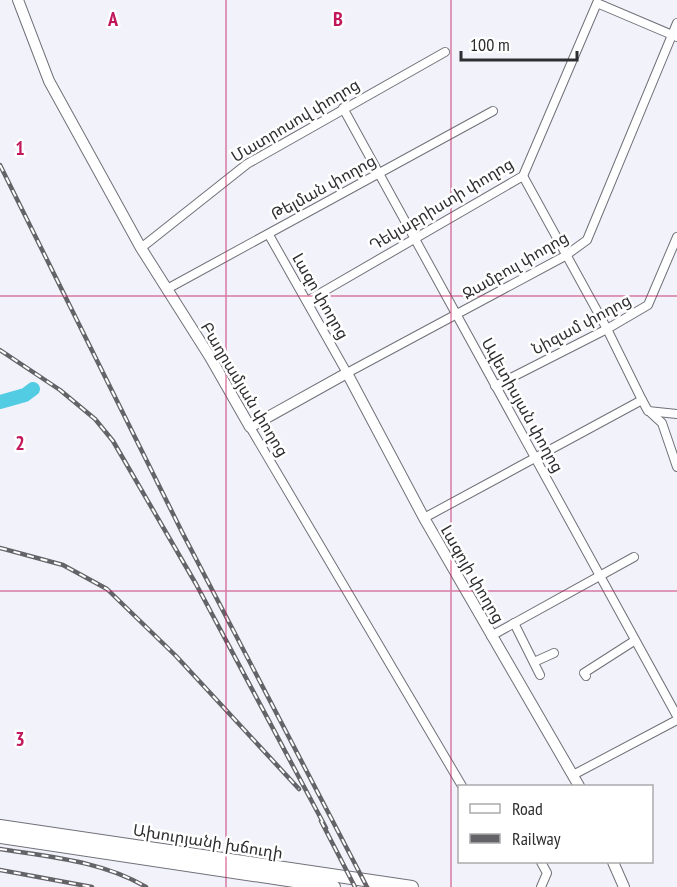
<svg xmlns="http://www.w3.org/2000/svg" width="677" height="887" font-family="'PT Sans Narrow','Noto Sans Armenian',sans-serif">
<rect width="100%" height="100%" fill="#f1f2fa"/>
<g fill="none" stroke-linecap="round" stroke-linejoin="round">
<!-- river -->
<path stroke="#52cce2" stroke-width="14" d="M0,402L25,395L33,389"/>
<!-- minor casing -->
<g stroke="#707178" stroke-width="10">
<g id="minor">
<path d="M343,108L677,716"/>
<path d="M523,176L607,329L642,400"/>
<path d="M269,235L347,373L565,256L587,240L677,23"/>
<path d="M141,248L247,164L445,52"/>
<path d="M167,289L493,111"/>
<path d="M307,301L523,176L597,3L677,37"/>
<path d="M495,386L607,329L648,305L677,237"/>
<path d="M649,411L662,423L677,467"/>
<path d="M250,427L462,786"/>
<path d="M424,518L642,400L648,411L677,414"/>
<path d="M514,623L540,675"/>
<path d="M491,636L634,557"/>
<path d="M534,662L554,653"/>
<path d="M586,676L584,673L634,641"/>
<path d="M573,775L677,720"/>
<path d="M541,887L547,873L541,862"/>
</g>
</g>
<!-- tertiary casing -->
<g stroke="#707178" stroke-width="12">
<g id="tertiary">
<path d="M18,0L49,81L141,248L210,357L250,427L347,373L424,518L579,786"/>
<path d="M613,862L624,887"/>
</g>
</g>
<!-- secondary casing -->
<g stroke="#707178" stroke-width="14">
<g id="secondary">
<path d="M0,826L412,887"/>
<path d="M0,837L334,887"/>
</g>
</g>
<!-- minor -->
<use href="#minor" stroke="#fff" stroke-width="8"/>
<!-- tertiary -->
<use href="#tertiary" stroke="#fff" stroke-width="10"/>
<!-- secondary -->
<use href="#secondary" stroke="#fff" stroke-width="12"/>
<!-- rail casing -->
<g stroke="#636368" stroke-width="4.5">
<g id="rail">
<path d="M0,165L182,532L367,887"/>
<path d="M0,350L60,390L95,419L113,441L196,584L326,828"/>
<path d="M0,548L63,565L107,589L176,656L299,789"/>
<path d="M321,821L355,887"/>
<path d="M0,849C50,857 102,861 146,887"/>
<path d="M0,870L92,887"/>
</g>
</g>
<!-- rail -->
<use href="#rail" stroke="#fff" stroke-width="2" stroke-dasharray="7" stroke-linecap="butt"/>
</g>
<!-- grid -->
<path fill="none" stroke="#c2185b" stroke-width="1.5" stroke-opacity="0.55" d="M226,0V887M451,0V887M0,296H677M0,591H677"/>
<g text-anchor="middle" dominant-baseline="central" stroke-width="5" stroke-linejoin="round" paint-order="stroke">
<!-- street labels -->
<g font-size="16" fill="#2e2e31" stroke="#fff">
<text transform="translate(295 120) rotate(-31)">Մատրոսով փողոց</text>
<text transform="translate(323 187) rotate(-29)">Թելման փողոց</text>
<text transform="translate(441 204) rotate(-31)">Դեկաբրիստի փողոց</text>
<text transform="translate(515 265) rotate(-30)">Ջամբուլ փողոց</text>
<text transform="translate(321 296) rotate(60)">Լազո փողոց</text>
<text transform="translate(581 324) rotate(-28)">Նիզամ փողոց</text>
<text transform="translate(245 389) rotate(59)">Բաղրամյան փողոց</text>
<text transform="translate(523 405) rotate(61)">Ավետիսյան փողոց</text>
<text transform="translate(473 574) rotate(60)">Լազոյի փողոց</text>
<text transform="translate(208 841) rotate(9)">Ախուրյանի խճուղի</text>
</g>
</g>
<g font-size="20" text-anchor="middle" font-weight="bold" fill="#c2185b" stroke="#fff" stroke-width="5" stroke-linejoin="round" paint-order="stroke">
<text x="113" y="26">A</text>
<text x="338" y="26">B</text>
<text x="20" y="155">1</text>
<text x="20" y="450">2</text>
<text x="20" y="746">3</text>
</g>
<!-- legend -->
<rect x="458" y="785" width="195" height="78" fill="#ffffff" stroke="#ababad" stroke-width="1.5"/>
<rect x="470" y="804" width="30" height="9" fill="#ffffff" stroke="#ababad" stroke-width="1.5"/>
<text x="512" y="815" font-size="18" fill="#2e2e31">Road</text>
<rect x="470" y="834" width="30" height="9" fill="#636368" stroke="#ababad" stroke-width="1.5"/>
<text x="512" y="845" font-size="18" fill="#2e2e31">Railway</text>
<!-- scale -->
<path d="M461 51v9h116v-9" fill="none" stroke="#2e2e31" stroke-width="3"/>
<text x="470" y="51" font-size="18" fill="#2e2e31" stroke="#ffffff" stroke-width="4.5" paint-order="stroke">100 m</text>
</svg>
